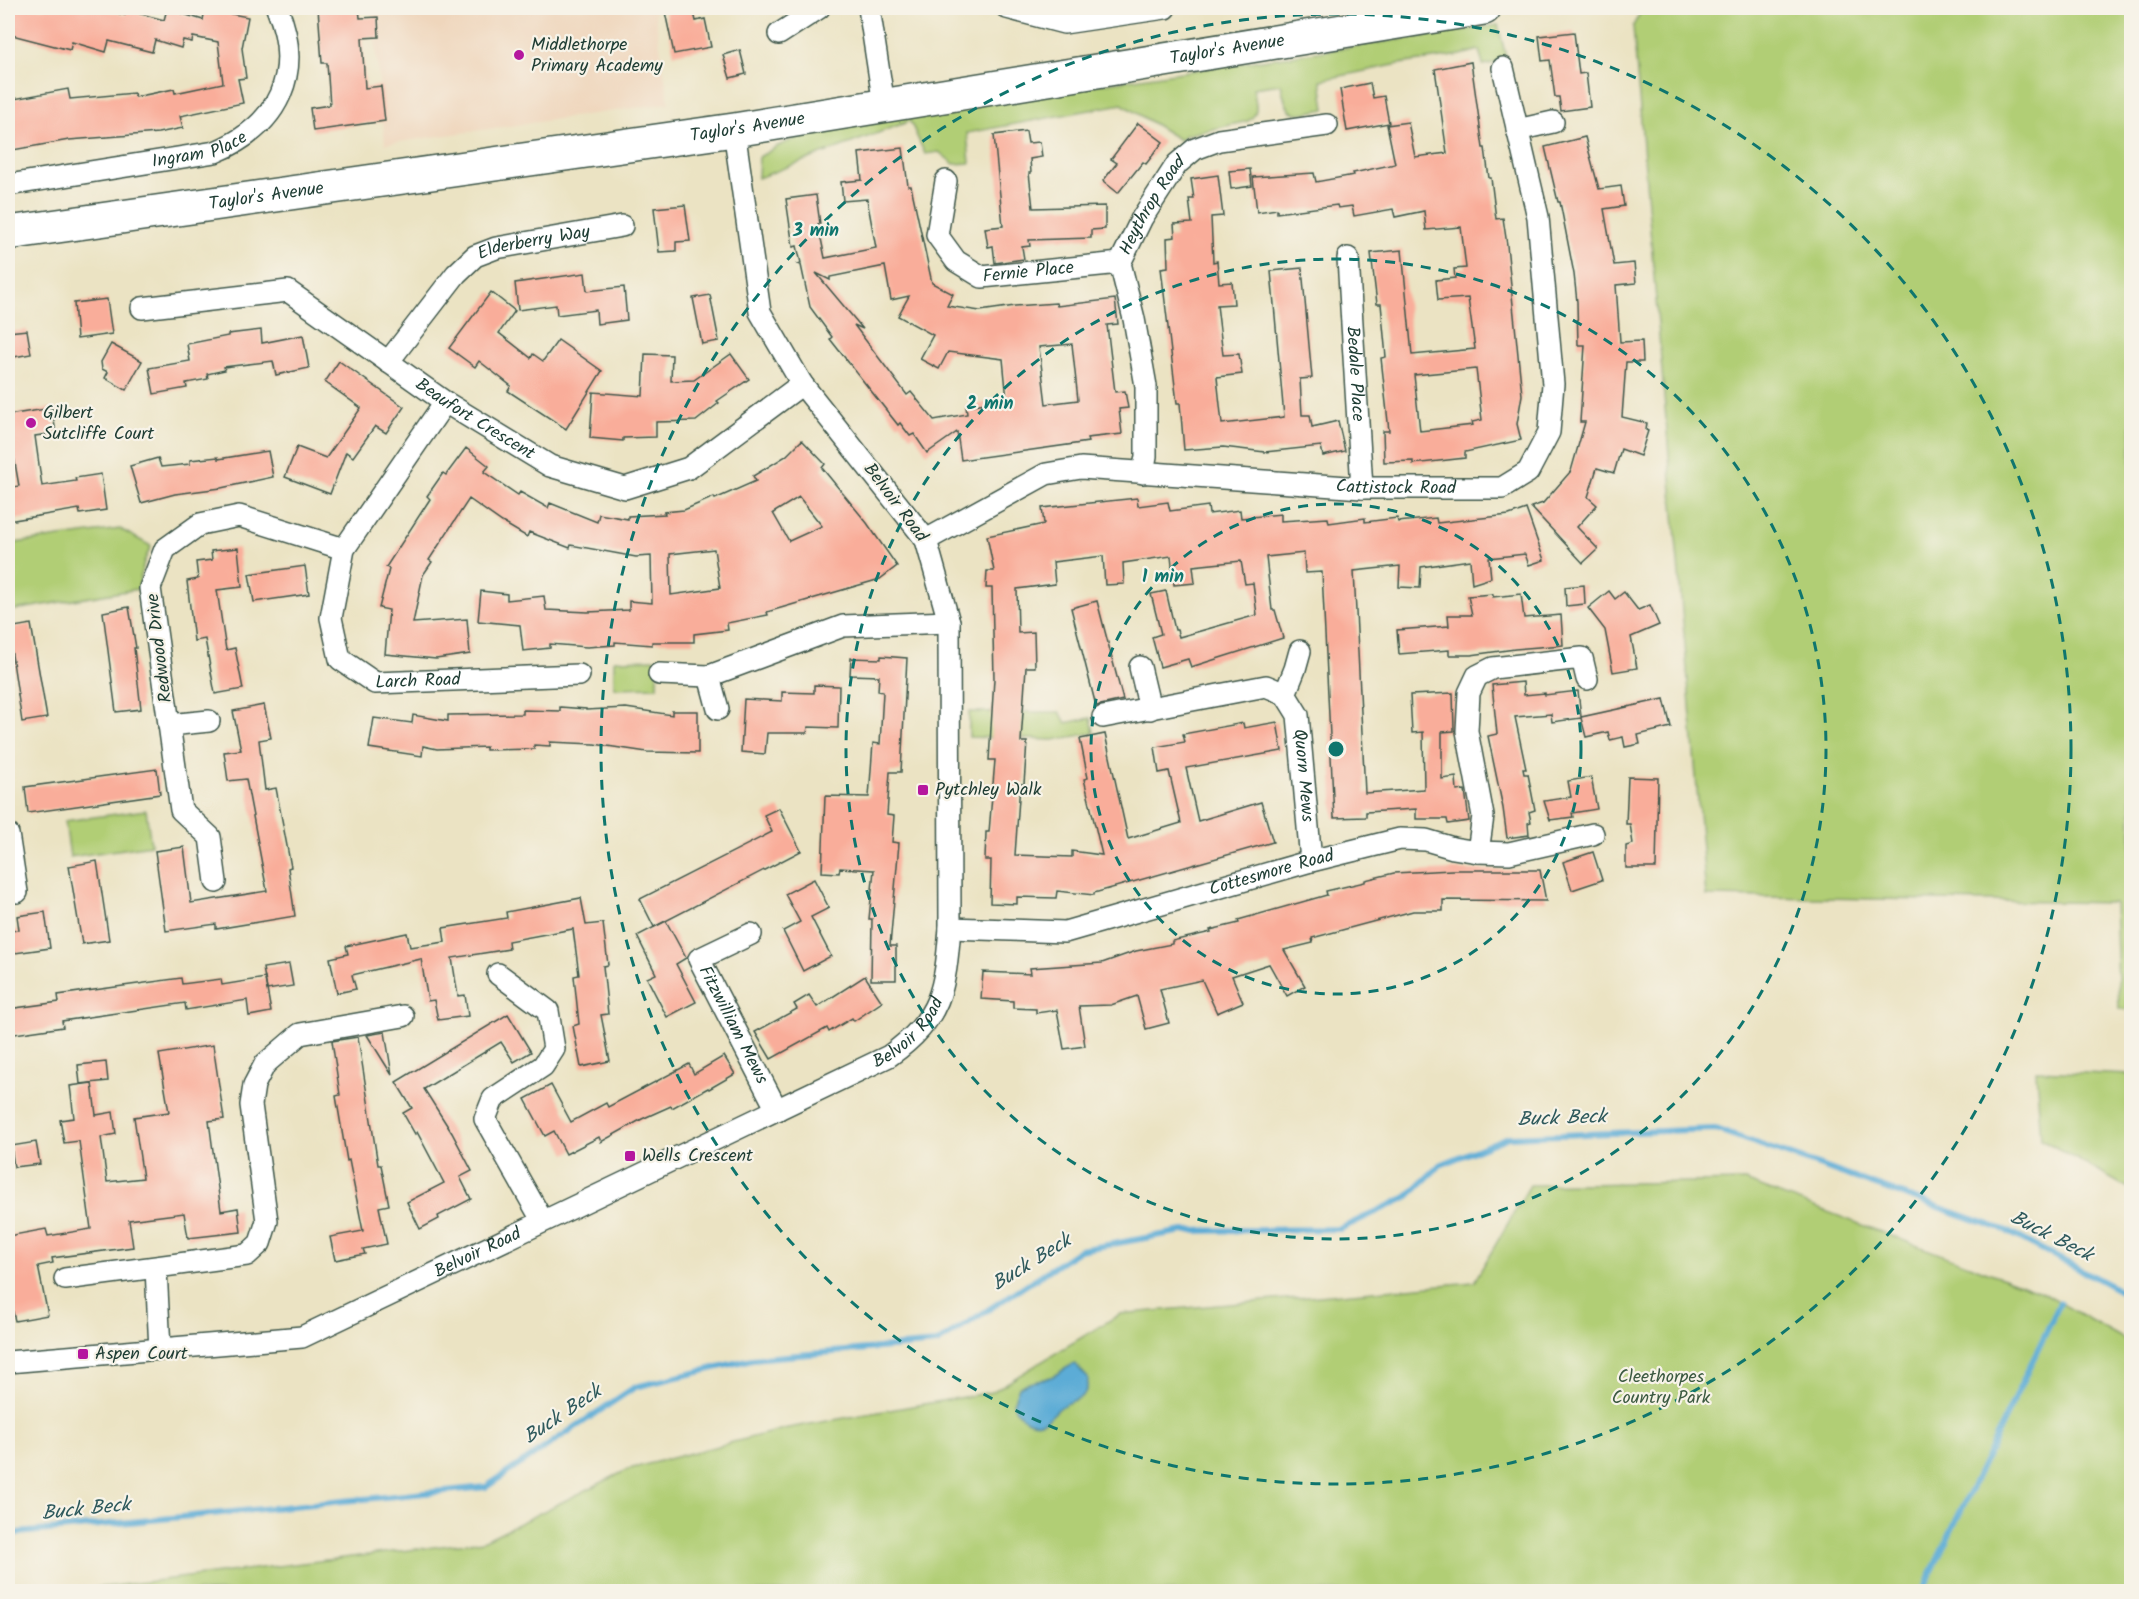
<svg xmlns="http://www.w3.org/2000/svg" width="2139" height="1599" font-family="Kalam,sans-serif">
<rect width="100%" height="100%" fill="#f7f3e8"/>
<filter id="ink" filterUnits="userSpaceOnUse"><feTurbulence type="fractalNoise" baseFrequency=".0167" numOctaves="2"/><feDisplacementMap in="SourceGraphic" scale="12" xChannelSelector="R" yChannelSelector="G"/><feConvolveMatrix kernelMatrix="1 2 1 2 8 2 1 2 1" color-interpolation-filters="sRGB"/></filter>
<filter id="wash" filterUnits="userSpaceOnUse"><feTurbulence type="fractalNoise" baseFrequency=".008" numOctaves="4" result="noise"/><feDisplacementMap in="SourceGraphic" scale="24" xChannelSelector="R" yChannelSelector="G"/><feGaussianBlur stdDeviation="1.35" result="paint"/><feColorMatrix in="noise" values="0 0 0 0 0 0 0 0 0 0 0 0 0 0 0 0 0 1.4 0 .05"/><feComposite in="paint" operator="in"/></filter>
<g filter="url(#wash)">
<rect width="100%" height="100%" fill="#ebe3c3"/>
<!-- built -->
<path fill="#efd6bc" d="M372,8H654L669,103L385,144Z"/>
<!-- green -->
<g fill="#b1ce75" stroke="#688654" stroke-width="1.5">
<path d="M1643,8H2131V1009H2119L2115,903L1706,896L1633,26Z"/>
<path d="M1498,25L1507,61L1483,65L1479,50L1461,55L1399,64L1321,80L1325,109C1292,115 1288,120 1281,84L1253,88C1255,101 1261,113 1248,121L1186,135L1180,140L1122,104L967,133L970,163L954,164L939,152L925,154L910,121L758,178L759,157L778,146L826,125Z"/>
<path d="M120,529L151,546L144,562L138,589L8,611V544Z"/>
<path d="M657,659V687L614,688V660Z"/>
<path d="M969,712H1060L1066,723L1091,718L1094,733L1053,740L969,737Z"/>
<path d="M146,810L151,845L70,857L65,821Z"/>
<path d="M2036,1071L2131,1075V1190L2041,1139Z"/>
<path d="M1745,1181L2041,1292L2131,1343V1591L51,1592L113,1586L483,1541L629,1469L788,1428L992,1392L1120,1314L1474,1282L1530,1185Z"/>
</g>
<!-- water -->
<path fill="#5bacd6" stroke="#3d7485" stroke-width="1.5" d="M1075,1364L1088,1378C1088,1401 1076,1397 1061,1407C1057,1410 1054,1414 1050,1417C1035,1430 1018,1418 1013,1403L1019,1387C1029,1381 1038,1382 1048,1378C1058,1375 1065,1367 1075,1364Z"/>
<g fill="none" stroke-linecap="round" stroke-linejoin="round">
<!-- stream -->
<g stroke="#5bacd6" stroke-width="6">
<path d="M8,1534L486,1487L635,1387L752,1359L937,1343L1080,1250L1183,1231L1340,1229L1407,1197L1440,1165L1508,1137L1715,1129L2007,1231L2132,1297"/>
<path d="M1922,1592L2060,1303"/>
</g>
</g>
<g id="blocks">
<!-- building -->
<g fill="#f9ad9a" fill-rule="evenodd">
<path d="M8,8H98L125,15L126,10L164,20L167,9L203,20L205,9L248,17L242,48L246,78L238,79L243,103L180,116L183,128L158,133L69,140L13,150L8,122V100L68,89L70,99L134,93L135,97L174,89L175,93L223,83L218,42L193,37L192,42L183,40L181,48L155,40L152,52L109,41L106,52L72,42L70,50L8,34Z"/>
<path d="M318,8H359L360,18L378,17L379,37L362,38L365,88L381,86L385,121L313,131L310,108L330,105L327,63H322Z"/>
<path d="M686,8H693L696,21L705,19L711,47L674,54L665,12Z"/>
<path d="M1574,32L1579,74L1586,73L1590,107L1561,111L1559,97H1555L1550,60L1542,61L1539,36Z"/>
<path d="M740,50L746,74L730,78L723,55Z"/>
<path d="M1471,62L1483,148H1485L1489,178H1491L1496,219L1503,218L1507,245L1522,395L1517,424L1521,440L1465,452V458L1413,464V461L1384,462L1383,431H1389L1381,358L1386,357L1381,304H1377L1371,253L1402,250L1412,355L1475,349L1468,298L1438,300L1436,280L1455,278L1454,269L1466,268L1461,227L1426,230L1424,211L1395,217L1393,209L1354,216L1352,206L1338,208L1337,205L1277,213V209L1257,212L1253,177L1314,173L1316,182L1354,175L1353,173L1395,164L1387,125L1408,122L1415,157L1447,153L1435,69ZM1476,369L1482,420L1472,422L1473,425L1420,431L1414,375Z"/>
<path d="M1370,83L1373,98L1384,96L1389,123L1347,131L1340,89Z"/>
<path d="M1138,123L1163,142L1146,164L1143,162L1118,193L1103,181L1117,163L1111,159Z"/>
<path d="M1026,131L1028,143L1040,142L1042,157L1030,159L1031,173H1029L1033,208L1105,206V229L1091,230V238L1029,240L1030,246L1022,247L1024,259L995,263L993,246L988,247L985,228L1003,226L994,135Z"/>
<path d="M1585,137L1599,189L1621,186L1624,206L1604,209L1614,265L1634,263L1636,283L1616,285L1620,342L1642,341L1643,362H1626L1622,417L1647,423L1646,430L1648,431L1640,456L1621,449L1614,473L1597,468L1588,497L1597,505L1577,527L1598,549L1583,563L1531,507L1543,503L1571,471L1585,422H1580L1585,345H1578L1577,302L1574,274L1560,202H1558L1545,147Z"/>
<path d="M903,148L908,186H911L932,283L953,294L947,306L980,311L1015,306L1056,303L1057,306L1115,299L1118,324L1107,325L1115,392L1125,391L1128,408L1119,409L1122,434L1087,438L1088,442L961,460L957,432L927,453L914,434L910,436L900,423L898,425L830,339L832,337L810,307L801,265L798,264L801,263L797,246L793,247L786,199L816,195L820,224H818L825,258L876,248L867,199L843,201L841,182L862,180L859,153ZM885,266L891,300L909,296L898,316L933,335L920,359L939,369L948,352L1003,359L1007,400L966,406L967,414L934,420L911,392L907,395L854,325L863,329L816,273L830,280V277ZM1072,344L1078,400L1046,404L1039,347Z"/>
<path d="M1250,169L1252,186L1231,189L1229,171Z"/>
<path d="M1218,175L1223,216L1211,217L1213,262L1217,261L1219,283L1232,282L1234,304L1217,305L1223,355L1239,354L1242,374L1217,377L1222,424L1284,417L1271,271L1302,268L1312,378L1300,379L1302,415H1310L1312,427L1338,421L1345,451L1323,456L1321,446L1265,452L1223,447L1184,450L1180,403H1177L1161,268L1168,267L1167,238L1175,237L1174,224L1192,223L1189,199H1194L1191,179Z"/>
<path d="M685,205L690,241L676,242V251L659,252L654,208Z"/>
<path d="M585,273L587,291L624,287L627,320L597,324L596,310L557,315L556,305L518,310L515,283Z"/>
<path d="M491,292L515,311L499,333L531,358L533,354L543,361L558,340L602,371L566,429L508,391L511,386L479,361L475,367L449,348Z"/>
<path d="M710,295L719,341L702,344L693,298Z"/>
<path d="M107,299L112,334L77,339L74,303Z"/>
<path d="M27,330L31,354L8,358V332Z"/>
<path d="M261,330L262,343L303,335L309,368L276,375L273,361L224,367L225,370L207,374L208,379L186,383L187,388L154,394L149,368L190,361L187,344L228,336V334Z"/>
<path d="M111,344L142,361L126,390L105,378L108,372L102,369L101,362Z"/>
<path d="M645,354L672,355L671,381L694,380L731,354L749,379L717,401L719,403L696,421L656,422V437L623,438V441L590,438L593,392L643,396Z"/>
<path d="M339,361L404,407L386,433L375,426L353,457L346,452L330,494L285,477L297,447L326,458L361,408L325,382Z"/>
<path d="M52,408L56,433L35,436L42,486L76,481L75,478L101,474L106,510L80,514L79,509L8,521V488L19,486L11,440L8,441V415Z"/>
<path d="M802,440L825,464L822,468L867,523L897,566L880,579L767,612L768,615L727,623L728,630L694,634V642H652V645L615,642V645L587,647L550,644V648L523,651L520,625L478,621L481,591L507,594V600L544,596L546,610L588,612L629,610V601L652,603L651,556L636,557L571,545L570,548L529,532L527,537L502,522L469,499L429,560L432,562L423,575L413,623L467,619L470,654L436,659L385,654L389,610L379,608L389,569L386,567L430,499L427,496L443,473L446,475L466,448L489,466L484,472L518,495L520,492L548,508L550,503L597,522L599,514L628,519V516L665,514L664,512L684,510L714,497L715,499L756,481L753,476L786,456ZM799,497L822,526L789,541L773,513ZM714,549L720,588L671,595L670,554Z"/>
<path d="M268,451L273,477L221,488L175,494L141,503L130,466L158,458L161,467L190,464V460L218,457V459Z"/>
<path d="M1137,498L1138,506L1168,502L1170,511L1208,506L1209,514L1240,510L1241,518L1281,514V521L1328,518L1329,523L1365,518V522L1397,518L1398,522L1436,518L1437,523L1509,515L1526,509L1544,560L1529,565L1525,554L1489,558L1491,578L1472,584L1470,560L1421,567L1420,588L1399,587L1400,566L1354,571L1365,793L1424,789L1423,732L1412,733L1410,695L1453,693L1454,731L1442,732V779L1456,777L1457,791L1465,790L1469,821L1448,824L1447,819H1416V809L1366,812V817L1334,818L1322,572L1305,573L1304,553L1266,557L1272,610H1275L1283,638L1191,667L1188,659L1160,667L1152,637L1161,634L1151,594L1166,591L1175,630H1177L1179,637L1257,615L1253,583L1245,584L1241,561L1193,566L1195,583L1174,585L1171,556L1123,563L1124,584L1105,585L1103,556L1053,562L1055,584L1017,589L1018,633L1034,632L1035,667H1026L1021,742H1027L1024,784H1020L1015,855L1072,857V851L1102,855L1084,779L1088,778L1080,739L1105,734L1128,839L1181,823L1169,771L1159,773L1155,747L1185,742L1183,734L1243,723L1244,728L1277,722L1282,751L1186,768L1198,821L1261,802L1273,842L1094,893V895L1057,891L1056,898L1017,897V904L990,903L991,860H985L986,832H989L995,760H989L994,679L992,588H986L987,571H994L987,536L1044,524L1042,508Z"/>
<path d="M238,548L242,587L217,590L226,650L235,648L243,689L215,694L205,639L194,641L187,581L198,579L196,562L212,560L211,551Z"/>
<path d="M305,566L309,594L254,602L249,574Z"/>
<path d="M1584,585L1585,604L1566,606L1565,587Z"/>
<path d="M1609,591L1615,599L1624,592L1638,610L1650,605L1659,625L1631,637L1637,668L1613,672L1605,630L1588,608Z"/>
<path d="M1493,594V597L1521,594L1524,618L1561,615L1563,645L1515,649L1471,655H1449V650L1399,654L1397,630L1449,626L1448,615H1472L1468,596Z"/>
<path d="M1097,601L1123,700L1096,706L1071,608Z"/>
<path d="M129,607L136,648H134L141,709L116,712L103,612Z"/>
<path d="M31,624L47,718L22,722L8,628Z"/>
<path d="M881,656L907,658L901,772H890L887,815L894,816L892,842L899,843L890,946H896V980H871L872,919H869L874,870L840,868L839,873L822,872L825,796L869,797L873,743L880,744L883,692L878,691L879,676L850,675L851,658L881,659Z"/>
<path d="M1523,682L1524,695L1545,693V695L1578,691L1581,717L1664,699L1671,727L1638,735L1640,744L1625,747L1623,737L1610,740L1608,732L1586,737L1581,718L1552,722L1551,714L1515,717L1526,769H1523L1524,774H1528L1535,810L1529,812L1531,822L1528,823L1529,835L1507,838L1503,808L1488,736L1497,734L1492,685Z"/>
<path d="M814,685L839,686L838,728L808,727L807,733H767L765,754L741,752L744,699L782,701V692L814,693Z"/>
<path d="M264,705L271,738L259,740L265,790L276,788L291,867L288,868L295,916L216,929V924L166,931L155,851L184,847L191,903L267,891L246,779L228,781L224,752L241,750L233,711Z"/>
<path d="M560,707L586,709V710L626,708L672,715V711H698V753L647,752L594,744L550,742V746L534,745V749L486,750V747L437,749L423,746L422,756L369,748L374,718L412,723L413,715L448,721V715L523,714V710L560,711Z"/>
<path d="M157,769L160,794L28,813L25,787Z"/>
<path d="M1591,777L1597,809L1572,813L1573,817L1550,820L1544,801L1571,797L1568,781Z"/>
<path d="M1628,777L1658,778L1656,868H1626V846L1633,844L1630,824H1626Z"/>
<path d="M779,808L801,851L654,927L640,899L772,832L764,815Z"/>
<path d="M1593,852L1602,880L1572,890L1563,862Z"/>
<path d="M97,861L109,940L82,944L69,866Z"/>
<path d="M1452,870H1540L1546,901L1443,900V911H1413L1312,938L1313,943L1284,950L1305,986L1287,996L1269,964L1232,976L1243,1002L1217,1013L1202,980L1160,989L1169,1023L1146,1029L1137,996L1111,1005L1079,1006L1085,1046L1064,1049L1057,1010L1036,1013V1009L1013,1008V1001L981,999L983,972L1031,974L1030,968L1102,963L1136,951L1172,944V941L1211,932L1210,930L1239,923L1238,920L1327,895L1326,891L1365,882V880L1394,873Z"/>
<path d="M814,879L829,908L811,917L831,956L803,971L783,931L800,922L785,894Z"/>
<path d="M581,898L586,925L603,923L608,965L603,966L608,1014L601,1015L610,1061L581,1067L573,1026L579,1024L574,976L579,975L573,929L508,941L509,949L452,958L458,996L465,995L468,1016L438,1020L434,1000L428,1001L421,959L352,975L356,989L337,993L330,958L348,954L346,946L407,933L410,947L445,942L443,928L507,918L506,912Z"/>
<path d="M45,912L50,948L8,954V931L19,930L17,916Z"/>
<path d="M666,921L686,958L676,964L696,1002L667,1017L647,978L656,974L637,936Z"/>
<path d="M289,964L293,986L267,990L263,968Z"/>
<path d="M865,976L882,1002L854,1021L852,1018L829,1032L827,1028L771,1059L755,1032L797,1009L794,1004L809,995L817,1007Z"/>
<path d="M181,978L182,984L221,979L222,985L265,978L271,1012L249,1016L247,1000L186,1010L185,1003L62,1021L63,1027L8,1035V1009L59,1002L58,995Z"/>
<path d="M508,1014L531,1052L514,1062L501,1042L424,1089L452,1133L472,1171L460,1177L471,1199L438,1216L439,1219L420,1229L407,1202L444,1183L417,1132L415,1134L403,1113L412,1108L396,1082Z"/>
<path d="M385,1032L392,1075L367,1035Z"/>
<path d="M358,1037L378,1165H381L389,1205L379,1207L387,1244L363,1249L365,1254L335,1260L330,1237L363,1231L349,1160L347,1161L336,1096L340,1095L332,1041Z"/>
<path d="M213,1045L224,1119L209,1121L221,1211L238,1208L241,1232L188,1238L184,1213L129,1220L133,1247L52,1258L53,1263L38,1266L48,1315L15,1321L13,1312L8,1313V1236L46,1229L48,1236L91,1229L79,1141L64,1143L60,1120L74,1118L70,1086L92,1083L96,1115L113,1112L116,1134L101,1137L107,1182L143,1178L134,1117L169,1112L159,1054Z"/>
<path d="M724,1056L735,1074L709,1089L708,1088L672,1108L671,1106L642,1119L601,1142L599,1137L566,1154L554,1131L545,1136L525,1099L551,1085L571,1122L606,1103L608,1107L689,1064L694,1074Z"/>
<path d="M106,1062L108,1081L80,1084L78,1065Z"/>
<path d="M36,1142L40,1164L14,1167L11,1146Z"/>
</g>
</g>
</g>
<g filter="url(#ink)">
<use href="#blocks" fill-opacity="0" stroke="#3e5649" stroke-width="1.5"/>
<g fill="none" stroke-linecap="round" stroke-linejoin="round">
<!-- street casing -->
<g stroke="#3e5649" stroke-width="24">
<g id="street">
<path d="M869,8L884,105"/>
<path d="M1007,8L1064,23L1165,8"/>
<path d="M779,34L819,8"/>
<path d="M1517,130L1553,122"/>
<path id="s1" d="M946,181L937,235L956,261L982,277L1120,263"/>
<path id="s2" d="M8,185L215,152C279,126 304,72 277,8"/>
<path id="s3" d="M1348,258L1362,488"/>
<path id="s4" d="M142,308L288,291L445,402L550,466L625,488L689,468L802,384"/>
<path id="s5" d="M388,362L456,274L475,256L496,248L622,226"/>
<path id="s6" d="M445,402L344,549L331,618L340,659L375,683L579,675"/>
<path id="s7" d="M1143,473L1146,456V386L1134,319L1120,263L1142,218L1177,164L1195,149L1219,140L1327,125"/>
<path id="s8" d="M926,540L1046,474L1081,468L1362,488H1502L1528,472L1549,432L1553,384L1538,217L1503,68"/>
<path d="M1140,667L1150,709"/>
<path d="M659,674L709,676L843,626L949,622"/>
<path d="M709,676L718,709"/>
<path d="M1285,694L1295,669L1300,651"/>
<path id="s9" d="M1103,717L1266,686L1285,694L1298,715L1311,861"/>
<path d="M169,725L209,721"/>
<path d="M8,834L17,892"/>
<path d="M1478,852L1483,816L1467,731L1469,693L1477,676L1493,668L1582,658L1587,679"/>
<path d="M216,882L210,837L181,810L150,588L165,549L200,524L239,516L344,549"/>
<path id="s10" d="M950,928L1065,932L1311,861L1400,839L1426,840L1453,848L1478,852L1509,853L1593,834"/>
<path id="s11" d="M751,934L699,959L777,1110"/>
<path d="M498,974L548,1011L554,1049L543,1066L493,1099L485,1119L542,1220"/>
<path d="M156,1268L160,1350"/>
<path d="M65,1279L247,1255L260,1243L267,1221L251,1105L254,1085L265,1064L300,1034L403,1016"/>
<path id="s12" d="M8,1362L302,1337L889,1056C942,1018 945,989 950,928L949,622L926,540L802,384L760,312L734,130"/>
</g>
</g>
<!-- primary casing -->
<g stroke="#3e5649" stroke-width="36">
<g id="primary">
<path id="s13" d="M8,233L734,130L1484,8"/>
</g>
</g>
<!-- street -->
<use href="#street" stroke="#fff" stroke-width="21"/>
<!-- primary -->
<use href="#primary" stroke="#fff" stroke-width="33"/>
</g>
</g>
<!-- distance rings -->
<g fill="none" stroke="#0f766e" stroke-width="3" stroke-dasharray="10 8">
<circle cx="1336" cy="749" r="245"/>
<circle cx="1336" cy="749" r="490"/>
<circle cx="1336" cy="749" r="735"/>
</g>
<!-- markers -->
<g fill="#b5179e" stroke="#f7f3e8" stroke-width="2">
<circle cx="519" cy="55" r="6"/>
<circle cx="31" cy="423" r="6"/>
<rect x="917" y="784" width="12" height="12" rx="3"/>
<rect x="624" y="1150" width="12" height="12" rx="3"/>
<rect x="77" y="1348" width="12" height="12" rx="3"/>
</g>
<g text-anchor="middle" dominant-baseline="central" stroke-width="4.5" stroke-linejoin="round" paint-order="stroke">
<!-- poi labels -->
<g font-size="18" fill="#1f3d34" stroke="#f7f3e8" text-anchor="start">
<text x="531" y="45">Middlethorpe<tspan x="531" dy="21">Primary Academy</tspan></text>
<text x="43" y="413">Gilbert<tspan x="43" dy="21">Sutcliffe Court</tspan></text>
<text x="935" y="790">Pytchley Walk</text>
<text x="642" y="1156">Wells Crescent</text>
<text x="95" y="1354">Aspen Court</text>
</g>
<!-- street labels -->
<g font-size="18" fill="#1f3d34" stroke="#f7f3e8">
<text stroke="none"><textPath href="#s13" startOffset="1233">Taylor's Avenue</textPath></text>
<text stroke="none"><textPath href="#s13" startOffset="747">Taylor's Avenue</textPath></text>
<text stroke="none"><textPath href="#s2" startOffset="195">Ingram Place</textPath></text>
<text stroke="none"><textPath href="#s13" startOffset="261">Taylor's Avenue</textPath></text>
<text stroke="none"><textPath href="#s7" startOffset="279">Heythrop Road</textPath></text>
<text stroke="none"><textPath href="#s5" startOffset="198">Elderberry Way</textPath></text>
<text stroke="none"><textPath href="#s1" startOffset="164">Fernie Place</textPath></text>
<text stroke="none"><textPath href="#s3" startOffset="116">Bedale Place</textPath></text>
<text stroke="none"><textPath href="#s4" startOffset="374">Beaufort Crescent</textPath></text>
<text stroke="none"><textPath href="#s8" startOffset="488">Cattistock Road</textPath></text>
<text transform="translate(895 503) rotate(53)">Belvoir Road</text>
<text transform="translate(160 648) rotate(-97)">Redwood Drive</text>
<text stroke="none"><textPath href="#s6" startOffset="376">Larch Road</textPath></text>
<text stroke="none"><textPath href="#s9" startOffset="272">Quorn Mews</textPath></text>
<text stroke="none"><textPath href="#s10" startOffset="330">Cottesmore Road</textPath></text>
<text stroke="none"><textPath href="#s11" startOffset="132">Fitzwilliam Mews</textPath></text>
<text stroke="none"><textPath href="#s12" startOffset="976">Belvoir Road</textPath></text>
<text stroke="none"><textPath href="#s12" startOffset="490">Belvoir Road</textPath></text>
</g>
<!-- park labels -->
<g font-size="18" fill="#3c5a41" stroke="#f7f3e8">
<text x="1661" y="1377">Cleethorpes<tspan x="1661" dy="21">Country Park</tspan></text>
</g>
<!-- water labels -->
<g font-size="20" font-style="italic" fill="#2e595c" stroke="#f7f3e8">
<text transform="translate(1562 1119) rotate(-2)">Buck Beck</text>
<text transform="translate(2051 1237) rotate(27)">Buck Beck</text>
<text transform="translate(1032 1263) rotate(-32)">Buck Beck</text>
<text transform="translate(563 1415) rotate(-34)">Buck Beck</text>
<text transform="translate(86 1510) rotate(-6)">Buck Beck</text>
</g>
</g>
<circle cx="1336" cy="749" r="9" fill="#0f766e" stroke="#f7f3e8" stroke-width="3"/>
<g font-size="18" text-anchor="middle" font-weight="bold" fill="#0f766e" stroke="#f7f3e8" stroke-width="4.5" stroke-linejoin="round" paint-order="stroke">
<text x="816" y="236">3 min</text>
<text x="990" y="409">2 min</text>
<text x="1163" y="582">1 min</text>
</g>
<!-- margin -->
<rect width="2139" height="1599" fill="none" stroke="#f7f3e8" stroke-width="30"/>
</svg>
